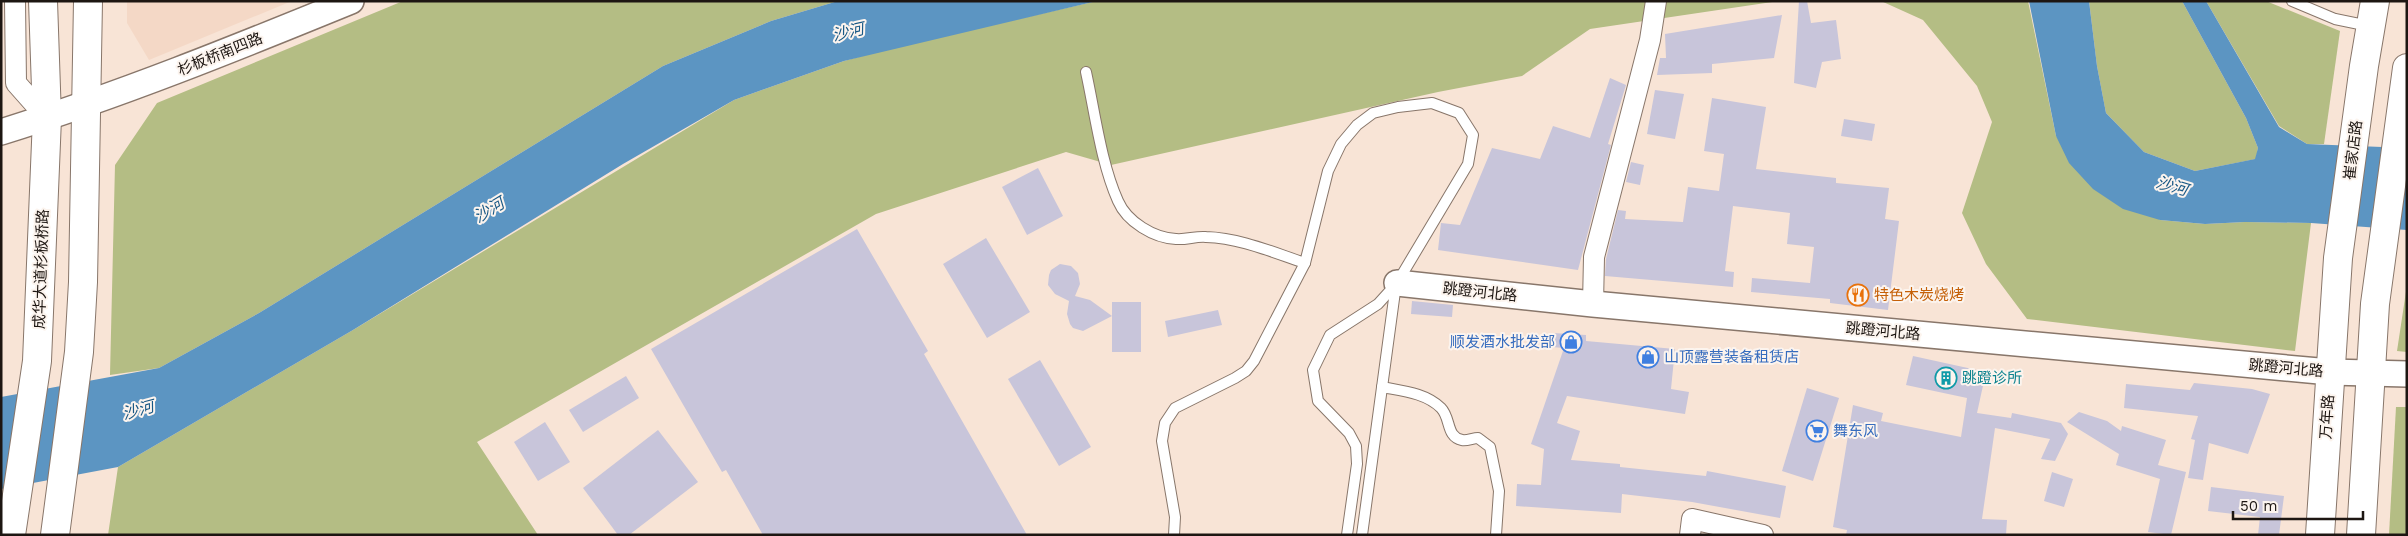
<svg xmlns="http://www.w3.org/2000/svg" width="2408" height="536" font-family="'Work Sans','Noto Sans SC',sans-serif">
<rect width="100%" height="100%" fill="#f8e4d6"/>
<!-- built -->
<path fill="#f4d8c6" d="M127,1H292L149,60L127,23Z"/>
<!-- green -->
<g fill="#b4bd84">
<path d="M403,1H838L771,21L663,66L259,313L159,368L110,375L115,165L157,103Z"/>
<path d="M1097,1H1779L1590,29L1522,76L1438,92L1111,165L1066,152L876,214L477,442L538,535H108L118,467L353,330L734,100L844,61L891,48Z"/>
<path d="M1881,1H2028L2056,136L2160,220L2205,224L2245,222L2311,223L2295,351L2027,319L1986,264L1962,213L1992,122L1977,86L1923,20Z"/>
<path d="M2089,1H2182L2246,118L2258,148L2256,159L2195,171L2144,152L2106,113L2097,66Z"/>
<path d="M2206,1H2266L2340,31L2324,144H2307L2279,126Z"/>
<path d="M2407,285V352L2397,351Z"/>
<path d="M2396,407H2407V535H2389Z"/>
</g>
<!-- water -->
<g fill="#5c95c2">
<path d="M838,1H1097L844,61L734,100L623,164L353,330L118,467L1,489V397L159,368L259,313L663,66L771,21Z"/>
<path d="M2029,1H2089L2097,66L2106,113L2144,152L2195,171L2255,159L2258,148L2246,118L2182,1H2206L2279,127L2307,144L2407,148V230L2311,223L2245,222L2205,224L2160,220L2123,209L2093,189L2069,163L2056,136Z"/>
</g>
<!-- building -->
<g fill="#c8c5da">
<path d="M1799,1H1807L1811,23L1836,20L1841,59L1822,62L1816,88L1794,83Z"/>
<path d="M1782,15L1774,58L1712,64V73L1657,75L1660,58H1666L1665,34Z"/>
<path d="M1610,78L1626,85L1608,144L1611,145L1578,270L1438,250L1441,223L1460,225L1492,148L1540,159L1553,126L1590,138Z"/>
<path d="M1655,90L1684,94L1675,139L1647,134Z"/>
<path d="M1712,98L1766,107L1756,169L1836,178V183L1889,188L1885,219L1899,221L1888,310L1830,303V299L1751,292L1752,278L1810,283L1814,247L1787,244L1790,213L1733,206L1725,271L1734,272L1733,287L1605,276L1606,259L1618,210L1626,211L1625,219L1683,222L1688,187L1719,191L1724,154L1704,151Z"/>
<path d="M1844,119L1875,124L1872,141L1841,136Z"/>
<path d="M1631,162L1644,165L1640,185L1626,182Z"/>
<path d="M1038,168L1063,216L1027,235L1002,187Z"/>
<path d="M857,229L928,351L924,354L1027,535H763L726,470L722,472L651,349Z"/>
<path d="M986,238L1030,312L987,338L943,264Z"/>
<path d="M1060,264L1071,266L1078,273L1080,284L1075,296L1090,300L1112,316L1083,331L1073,328L1070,324L1067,314L1069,301L1055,294L1048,285L1049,275L1051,270Z"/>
<path d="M1412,301L1453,305L1452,317L1411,314Z"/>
<rect x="1112" y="302" width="29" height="50"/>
<path d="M1218,310L1222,325L1168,337L1165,321Z"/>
<path d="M1553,333L1586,335V341L1675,349L1671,389L1689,392L1685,414L1567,396L1557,423L1580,431L1571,460L1620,464V467L1706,476L1707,471L1786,486L1780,518L1692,502L1622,494L1621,513L1516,506L1517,484L1541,485L1544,449L1531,444L1564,348L1552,347Z"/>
<path d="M1913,356L1986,372L1977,413L2011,418L2012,413L2061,423L2068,434L2055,461L2041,459L2050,439L1995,428L1982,519L2007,520L2006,535H1846L1847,530L1833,527L1853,405L1883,413L1881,421L1961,437L1967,398L1906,385Z"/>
<path d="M1040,360L1091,447L1059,466L1008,379Z"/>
<path d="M626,376L639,398L583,432L569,410Z"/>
<path d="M2194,383L2252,389L2270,394L2248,454L2209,443L2203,480L2188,478L2195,440L2191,439L2198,416L2124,408L2126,384L2190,390Z"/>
<path d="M1807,388L1839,398L1813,481L1782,471Z"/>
<path d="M2079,412L2107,421L2121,431L2122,426L2166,440L2158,465L2186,472L2171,535L2148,532L2160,479L2116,465L2119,454L2067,422Z"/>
<path d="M545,422L570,462L538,481L514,442Z"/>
<path d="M658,430L698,482L629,535H618L583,488Z"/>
<path d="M2052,472L2073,479L2064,507L2044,501Z"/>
<path d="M2211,487L2284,496L2279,535H2258L2260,517L2208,511Z"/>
</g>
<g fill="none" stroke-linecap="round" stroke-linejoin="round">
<!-- service casing -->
<g stroke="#88766a" stroke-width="12">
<g id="service">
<path d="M2292,1L2335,19L2369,26"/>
<path d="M1086,72C1095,113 1101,163 1118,201C1127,222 1154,238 1176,239C1186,240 1196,236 1206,237C1240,238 1272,252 1305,263"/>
<path d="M1382,387C1403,391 1426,393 1441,408C1451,418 1446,437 1462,440C1467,441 1473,438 1478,438L1490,447L1499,491L1496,535"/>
<path d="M1174,535L1175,517L1162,441L1165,423L1175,408L1235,378L1246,371L1254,361L1305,263L1328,171L1341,144L1357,125L1373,113L1398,107L1432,103L1459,113L1473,135L1468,164L1397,283L1378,304L1330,335L1313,370L1318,401L1349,433L1356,446L1357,464L1347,535"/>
<path d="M1362,535L1396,284"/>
</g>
</g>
<!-- minor casing -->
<g stroke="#88766a" stroke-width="22">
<g id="minor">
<path d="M15,1L16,83L47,118"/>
<path d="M1593,304L1594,257L1650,40L1656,1"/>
<path d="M1690,535L1692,519L1763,535"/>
</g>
</g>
<!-- tertiary casing -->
<g stroke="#88766a" stroke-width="28">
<g id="tertiary">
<path d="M1,132C120,95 236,48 351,1"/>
<path d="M1397,283L1593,304L2330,372L2407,374"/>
</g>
</g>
<!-- secondary casing -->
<g stroke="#88766a" stroke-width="30">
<g id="secondary">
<path d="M2320,535L2338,258L2364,66L2375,1"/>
<path d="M2361,535L2375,304L2407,68"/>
</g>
</g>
<!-- primary casing -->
<g stroke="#88766a" stroke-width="30">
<g id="primary">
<path d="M11,535L37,361L47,118L43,1"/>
<path d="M55,535L79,352L83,282L88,1"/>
</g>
</g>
<!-- service -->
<use href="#service" stroke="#fff" stroke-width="10"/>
<!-- minor -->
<use href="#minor" stroke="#fff" stroke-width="20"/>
<!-- tertiary -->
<use href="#tertiary" stroke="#fff" stroke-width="25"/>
<!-- secondary -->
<use href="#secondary" stroke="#fff" stroke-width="28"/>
<!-- primary -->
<use href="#primary" stroke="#fff" stroke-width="28"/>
</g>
<!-- icons -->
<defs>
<g id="restaurant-ring" transform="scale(1.125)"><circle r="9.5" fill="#fcf4ee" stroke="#e8710a" stroke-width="1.5"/><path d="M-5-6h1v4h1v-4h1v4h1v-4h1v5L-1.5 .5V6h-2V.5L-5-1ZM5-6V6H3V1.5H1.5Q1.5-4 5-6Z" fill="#e8710a"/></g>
<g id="shop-ring" transform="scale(1.125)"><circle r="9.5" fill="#fcf4ee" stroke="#3f7fe0" stroke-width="1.5"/><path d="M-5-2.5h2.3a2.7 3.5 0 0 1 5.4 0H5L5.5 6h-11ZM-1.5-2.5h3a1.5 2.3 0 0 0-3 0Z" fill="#3f7fe0"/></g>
<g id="building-ring" transform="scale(1.125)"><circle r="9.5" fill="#fcf4ee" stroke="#0f9aa8" stroke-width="1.5"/><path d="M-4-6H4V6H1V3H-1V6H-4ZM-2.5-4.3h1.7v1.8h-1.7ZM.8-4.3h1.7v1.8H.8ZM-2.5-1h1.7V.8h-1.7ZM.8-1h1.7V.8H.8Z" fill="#0f9aa8"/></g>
<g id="supermarket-ring" transform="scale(1.125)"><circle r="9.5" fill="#fcf4ee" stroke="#3f7fe0" stroke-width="1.5"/><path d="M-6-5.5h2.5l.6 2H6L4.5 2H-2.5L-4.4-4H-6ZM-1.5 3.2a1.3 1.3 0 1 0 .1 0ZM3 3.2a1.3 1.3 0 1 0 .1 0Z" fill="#3f7fe0"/></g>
</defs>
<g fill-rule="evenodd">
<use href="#restaurant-ring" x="1858" y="295"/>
<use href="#shop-ring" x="1571" y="342"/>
<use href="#shop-ring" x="1648" y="357"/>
<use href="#building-ring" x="1946" y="378"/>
<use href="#supermarket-ring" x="1817" y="431"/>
</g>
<g text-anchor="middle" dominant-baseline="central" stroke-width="4" stroke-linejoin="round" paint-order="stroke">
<!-- street labels -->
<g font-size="15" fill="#1d1612" stroke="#fcf4ee">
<text transform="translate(220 54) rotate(-22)">杉板桥南四路</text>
<text transform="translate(2353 150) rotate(-83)">崔家店路</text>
<text transform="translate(41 269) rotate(-88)">成华大道杉板桥路</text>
<text transform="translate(1480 292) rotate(6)">跳蹬河北路</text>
<text transform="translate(1883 331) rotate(5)">跳蹬河北路</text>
<text transform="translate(2286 368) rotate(5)">跳蹬河北路</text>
<text transform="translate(2327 417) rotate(-86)">万年路</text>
</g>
<!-- food labels -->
<g font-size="15" fill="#c56008" stroke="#fcf4ee" text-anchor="start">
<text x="1874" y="295">特色木炭烧烤</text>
</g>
<!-- shop labels -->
<g font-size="15" fill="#366cbe" stroke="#fcf4ee" text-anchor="start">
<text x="1555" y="342" text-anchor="end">顺发酒水批发部</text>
<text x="1664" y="357">山顶露营装备租赁店</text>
<text x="1833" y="431">舞东风</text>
</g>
<!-- culture labels -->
<g font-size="15" fill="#0d838f" stroke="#fcf4ee" text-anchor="start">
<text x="1962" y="378">跳蹬诊所</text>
</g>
<!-- water labels -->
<g font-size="16" font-style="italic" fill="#185885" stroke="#fcf4ee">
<text transform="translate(848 32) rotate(-13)">沙河</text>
<text transform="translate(2172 186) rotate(16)">沙河</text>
<text transform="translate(489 210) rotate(-31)">沙河</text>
<text transform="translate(138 410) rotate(-15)">沙河</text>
</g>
</g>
<!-- border -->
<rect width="2408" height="536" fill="none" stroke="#1d1612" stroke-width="5"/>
<!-- scale -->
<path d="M2233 511v8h130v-8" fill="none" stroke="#1d1612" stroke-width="2.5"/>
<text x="2240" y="511" font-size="15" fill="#1d1612" stroke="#fcf4ee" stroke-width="4" paint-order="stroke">50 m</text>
</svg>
